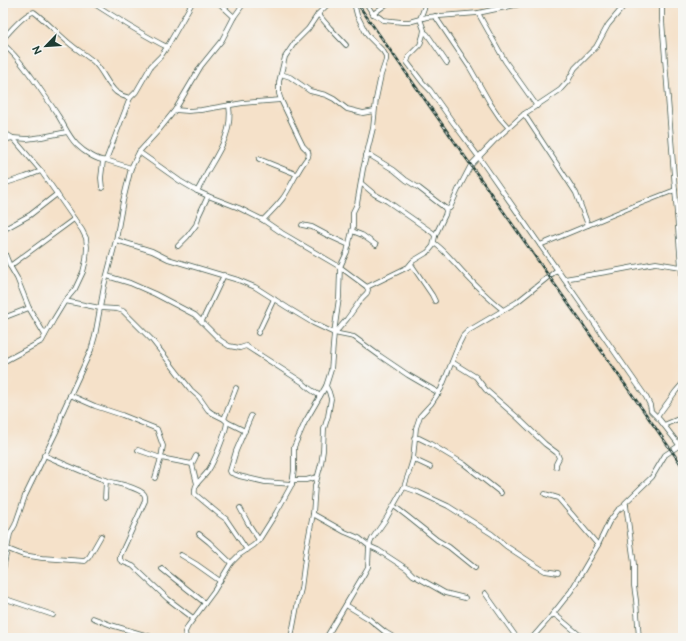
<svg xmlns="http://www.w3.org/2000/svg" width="686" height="641" font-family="'Balsamiq Sans',sans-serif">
<rect width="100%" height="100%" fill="#f6f6f2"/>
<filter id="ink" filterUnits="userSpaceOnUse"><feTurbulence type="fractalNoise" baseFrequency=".025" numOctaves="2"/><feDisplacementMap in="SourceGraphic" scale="8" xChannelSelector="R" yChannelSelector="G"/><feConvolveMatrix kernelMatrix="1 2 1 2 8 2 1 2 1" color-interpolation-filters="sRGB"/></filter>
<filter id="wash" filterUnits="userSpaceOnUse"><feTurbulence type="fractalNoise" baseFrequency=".012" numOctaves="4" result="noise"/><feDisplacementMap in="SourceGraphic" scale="16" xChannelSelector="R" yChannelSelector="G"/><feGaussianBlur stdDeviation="0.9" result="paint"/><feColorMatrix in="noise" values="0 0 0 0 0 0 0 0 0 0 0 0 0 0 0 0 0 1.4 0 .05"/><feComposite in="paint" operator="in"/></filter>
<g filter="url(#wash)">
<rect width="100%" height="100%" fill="#f5e1c9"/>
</g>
<g filter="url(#ink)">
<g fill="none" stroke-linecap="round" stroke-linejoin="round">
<!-- street casing -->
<g stroke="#3f564a" stroke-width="5.5">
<g id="street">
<path d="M93,3C118,19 141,34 167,47"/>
<path d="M219,3L234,17"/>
<path d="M366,3L373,14L379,17L383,20L402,22H409L427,17L478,13L525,3"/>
<path d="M426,3L420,19L424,30L423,35L420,45L409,56L407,62L423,83L430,90L452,121L478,156L646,397L650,405L651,411L660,420L683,450"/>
<path d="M662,3V20L681,267L683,281"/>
<path d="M478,13L505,61L537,106"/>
<path d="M318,14L330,28L346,45"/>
<path d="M373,14L388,3"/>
<path d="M435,16L470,68L490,103L500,118L508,127"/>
<path d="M424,32L427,34L447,63"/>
<path d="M3,39C9,32 25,13 34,12C46,21 57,33 69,43C77,50 86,55 94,62C103,71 107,84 116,92C120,95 125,97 130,98"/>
<path d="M3,44C15,54 22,64 31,76C41,90 50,103 59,117C65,127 69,137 77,145C83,151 99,162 106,160L131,168"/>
<path d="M281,74L290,77L310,91L326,95L334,99L347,109L363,113L374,111"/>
<path d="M3,83L4,82"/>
<path d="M175,110L188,111L201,110L243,103L281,100"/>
<path d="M524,114L576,193L588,225"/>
<path d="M3,132L13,138L41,171L82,230L86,238L87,247L86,260L83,272L75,289L65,301L54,319L42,341L3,362"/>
<path d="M3,140L13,138L27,139L42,137L67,132"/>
<path d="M139,152L180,181L197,191L208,196L239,208L263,220L282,233L340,267L367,287"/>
<path d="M366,155L371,156L394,170L406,180L419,188L445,208L446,211L445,215L435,236L433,246L428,252L413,261L408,267L367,287"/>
<path d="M259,159L296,174"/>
<path d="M106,160L130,98L136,92L151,66L161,56L167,47L192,3"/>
<path d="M361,183L374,194L387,201L433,233L435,236"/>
<path d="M3,184L25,177L41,171"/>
<path d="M102,188L101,178L103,161"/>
<path d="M197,191C201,185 204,178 207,172C220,150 233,131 229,105"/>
<path d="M445,208L448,209L450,208L458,190L471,165L494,141L524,114L560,90L568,81L575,68L596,47L608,25L623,7L625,3"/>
<path d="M263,220C270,213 277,206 283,198C292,185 297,170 308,157C310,151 307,150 303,146L281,100L279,94V82L285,57L295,42L308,29L318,14L327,5V3"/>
<path d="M302,225L312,227L327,235L349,245"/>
<path d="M3,230L30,215L57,194"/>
<path d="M352,231L362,235L376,245"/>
<path d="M116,240L152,251L168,259L238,280L255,287L288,308L313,323L334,333L354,337L380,356L408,375L439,393"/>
<path d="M434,243C442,248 447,255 454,262C469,279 485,296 503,310"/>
<path d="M540,245L629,208L675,190"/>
<path d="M178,246L187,237L196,225L199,215L208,196"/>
<path d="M3,249L10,266L17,278L29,308"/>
<path d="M411,264L432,295L435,301"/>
<path d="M10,266L74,219"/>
<path d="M107,276L130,283L155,294L195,315L220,340L229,346L240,348L246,346L302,382L310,389L320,396"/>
<path d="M564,279L613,271L650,264L656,263L681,267"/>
<path d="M65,301L100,308L117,309L123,311L152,340L191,390L199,397L208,410L212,413L224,419L227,422C226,433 214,462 208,471C203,479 193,483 195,494L219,514L226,519L247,550"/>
<path d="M3,318L29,308L45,335"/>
<path d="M202,321L224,275"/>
<path d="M258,333L274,299"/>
<path d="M335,333L347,319L362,298L367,293L368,290L367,287"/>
<path d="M452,362L476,377L486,390L517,417L545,444L557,453L559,458L556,464V467"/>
<path d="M70,395L95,406L122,415L157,429L163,446L161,458L138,450"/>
<path d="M251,416L236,451L230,471L231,473L239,476L265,482L292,484"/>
<path d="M657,417L676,391L683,383"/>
<path d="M224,419L236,388"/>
<path d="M227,422L245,431"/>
<path d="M664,425L683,417"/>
<path d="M414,438H419L429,443L464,464L501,493"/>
<path d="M44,455C64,464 84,473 105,480C117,484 132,485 143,493C146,495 145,497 145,501L120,556V560L123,562L133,566L168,599L193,618"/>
<path d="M196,456L192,464L197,484"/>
<path d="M413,459L430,467"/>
<path d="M155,478L161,458L192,464"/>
<path d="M292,480H306L317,477"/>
<path d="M404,487L418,492L448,506L492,534L506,546L535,565L545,571L558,573"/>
<path d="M545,494L558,498L598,545"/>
<path d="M105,498L106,480"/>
<path d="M626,505L634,564V586L636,600L639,638"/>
<path d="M394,506L407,516L437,540L449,547L475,568"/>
<path d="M240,508L248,523L259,540"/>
<path d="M313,514L345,532L359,538L369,546L378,550L407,569L413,575L422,580L445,593L465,598"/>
<path d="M199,534L209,542L231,563"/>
<path d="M8,549L23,555L42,558L85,561L89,557L101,536"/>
<path d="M181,555L196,564L220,581"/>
<path d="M162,569L205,603"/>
<path d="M3,570L10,534L15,525L25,496L58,428L62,413L91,350L95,336L104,286L116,240L123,201L131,168L139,152L159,130L175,110L201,66L222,40L234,17L244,3"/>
<path d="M485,593L517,638"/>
<path d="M3,598L53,615"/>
<path d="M346,605L369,619L385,632L395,638"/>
<path d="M552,615H555L558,617L583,638"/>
<path d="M93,618L111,625L155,638"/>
<path d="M186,638L185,632L188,626L214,591L231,563L239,555L254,545L259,540L276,513L292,484L294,470V447L305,422L326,386L331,370L334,333L339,298L340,267L347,252L350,239L353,227V212L357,204L363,169L373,128L376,99L381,75L386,60V56L383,51L368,36L365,31L357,15L354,3"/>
<path d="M291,638L298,601L301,589L306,550L313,514L315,486L321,464L323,451L324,429L328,416L331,399L329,392L326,386"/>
<path d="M326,638L364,574L368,567L369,546L372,539L386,519L404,487L409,472L413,459L416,428L420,416L431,404L441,389L459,344L463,336L468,331L517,302L557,270"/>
<path d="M532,638L552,615L571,591L598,545L609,522L618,510L626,505L625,503L652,477L665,455L680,445"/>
</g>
</g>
<!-- street -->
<use href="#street" stroke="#fff" stroke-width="4"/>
<!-- rail casing -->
<g stroke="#1f3d34" stroke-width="2.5">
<path id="rail" d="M357,3L683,467"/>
</g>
<!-- rail -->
<use href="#rail" stroke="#f6f6f2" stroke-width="1" stroke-dasharray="3" stroke-linecap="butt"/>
</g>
</g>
<!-- margin -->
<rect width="686" height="641" fill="none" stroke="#f6f6f2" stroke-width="16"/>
<!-- north arrow -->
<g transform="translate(46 46) rotate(245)" stroke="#f6f6f2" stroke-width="3" paint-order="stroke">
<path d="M0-3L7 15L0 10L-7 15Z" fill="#1f3d34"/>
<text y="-6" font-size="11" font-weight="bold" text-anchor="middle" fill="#1f3d34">N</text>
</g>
</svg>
